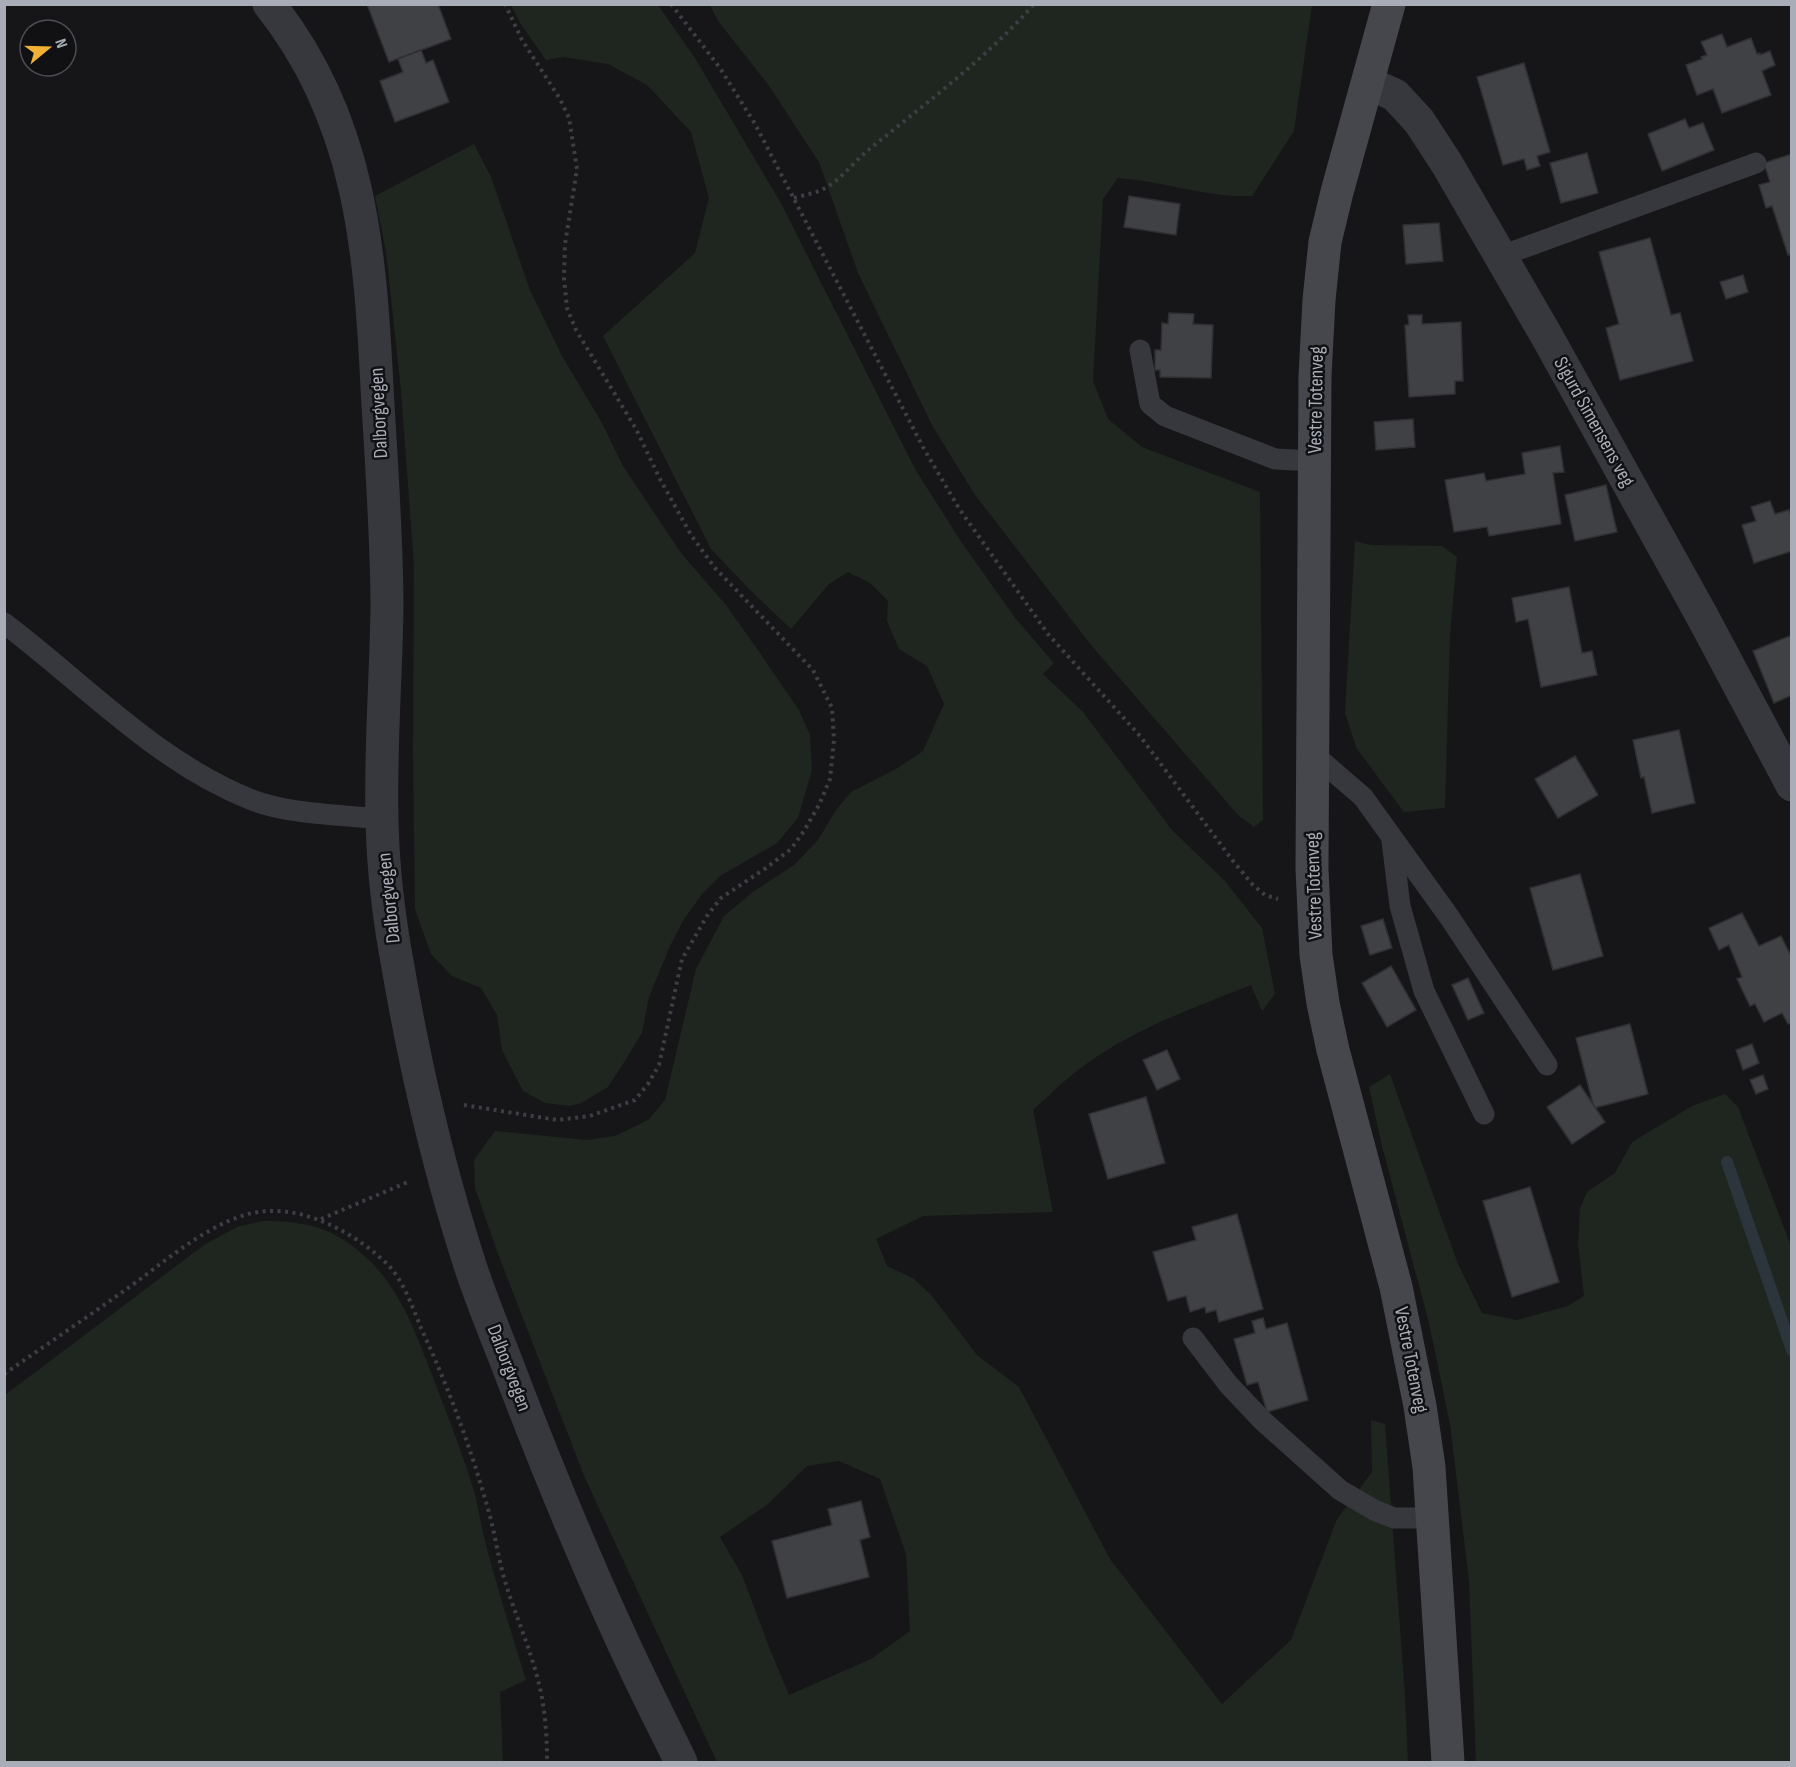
<svg xmlns="http://www.w3.org/2000/svg" width="1796" height="1767" font-family="'Sofia Sans Condensed',sans-serif">
<rect width="100%" height="100%" fill="#161618"/>
<!-- green -->
<g fill="#1e261f" fill-rule="evenodd">
<path d="M511,5H658L695,58L782,205L915,469L962,543L1016,619L1054,663L1043,674L1083,712L1172,830L1225,881L1262,928L1275,994L1262,1011L1251,985C1194,1008 1135,1028 1085,1065C1066,1078 1050,1095 1033,1110L1053,1212L923,1216L876,1239L887,1266L913,1278L932,1296L977,1355L1019,1387L1110,1559L1222,1704L1291,1640L1337,1519L1372,1472L1371,1420L1385,1424L1405,1696L1408,1762H717L585,1478L498,1254L475,1188L474,1160L495,1131L587,1140L615,1136L648,1120L665,1100L696,969L724,916L753,892L794,865L818,840L836,810L851,792L896,769L923,751L944,704L927,666L899,649L887,621L888,601L870,583L848,572L829,584L791,629L751,591L711,549L603,336L695,253L709,198L691,132L647,85L608,64L563,57L546,60L520,23ZM839,1461L880,1479L906,1554L910,1631L871,1659L789,1695L769,1647L742,1575L720,1537L768,1504L807,1466Z"/>
<path d="M710,5H1312L1294,131L1252,196C1207,198 1163,181 1118,178L1103,199L1093,381L1108,419L1142,447L1260,492L1263,820L1254,827L1238,815L1091,645L975,495L933,427L858,273L819,162L767,83L718,21Z"/>
<path d="M474,144L491,177L530,290L562,356L602,423L623,466L681,553L726,605L760,653L799,710L810,735L812,770L798,818L777,843L720,876L703,893L684,919L670,946L649,997L642,1033L623,1064L608,1087L581,1103L570,1106L545,1103L523,1091L502,1050L497,1015L481,988L452,976L431,954L415,909L413,751L414,566L401,390L386,252L375,196Z"/>
<path d="M1355,541L1371,545L1442,546L1457,557L1450,635L1445,808L1404,812L1357,749L1345,713Z"/>
<path d="M1390,1074L1458,1264L1482,1313L1517,1320L1568,1306L1584,1296L1578,1243L1580,1208L1587,1192L1615,1173L1632,1142L1692,1106L1725,1094L1738,1107L1791,1246V1762H1476L1469,1581L1450,1424L1429,1323L1382,1146L1369,1087Z"/>
<path d="M262,1221C309,1220 340,1230 373,1264C404,1297 418,1339 434,1380C448,1417 463,1454 474,1491C479,1509 481,1527 486,1545C498,1590 512,1635 526,1680L500,1692L503,1762H5V1395L204,1245L237,1227Z"/>
</g>
<g fill="none" stroke-linecap="round" stroke-linejoin="round">
<!-- stream -->
<path stroke="#2c353c" stroke-width="12" d="M1727,1162L1792,1350"/>
</g>
<!-- building -->
<g fill="#404145" stroke="#303034" stroke-width="1.5">
<path d="M367,4H438L451,39L389,62Z"/>
<path d="M1722,34L1727,47L1751,38L1757,54L1760,53V55L1770,51L1775,65L1762,71L1771,95L1722,113L1713,89L1697,95L1686,65L1702,59L1701,57L1707,55L1701,42Z"/>
<path d="M421,50L426,63L433,60L449,102L395,122L380,81L403,72L398,59Z"/>
<path d="M1524,63L1550,152L1537,156L1540,166L1527,170L1524,159L1503,165L1477,77Z"/>
<path d="M1685,119L1689,128L1703,123L1714,150L1662,171L1648,134Z"/>
<path d="M1587,153L1598,193L1561,203L1550,163Z"/>
<path d="M1792,154V254L1788,255L1772,206L1766,208L1759,185L1770,182L1764,163Z"/>
<path d="M1129,196L1180,204L1176,235L1124,227Z"/>
<path d="M1439,223L1443,261L1406,264L1403,225Z"/>
<path d="M1650,238L1671,315L1680,313L1693,361L1620,380L1606,328L1619,324L1599,252Z"/>
<path d="M1743,275L1748,292L1726,299L1720,282Z"/>
<path d="M1169,313L1194,314L1193,324L1213,325L1211,378L1160,377V370H1155V350H1161L1162,323L1168,324Z"/>
<path d="M1408,315H1422V324L1461,322L1463,381H1455V394L1409,397L1405,325H1409Z"/>
<path d="M1413,419L1415,447L1376,450L1374,422Z"/>
<path d="M1560,446L1564,472L1553,473L1561,524L1489,536L1487,527L1454,532L1445,480L1484,473L1486,481L1525,474L1522,453Z"/>
<path d="M1606,485L1617,532L1575,541L1565,495Z"/>
<path d="M1770,501L1775,514L1789,510L1792,520V551L1754,563L1742,525L1756,521L1751,507Z"/>
<path d="M1569,587L1582,653L1592,651L1597,675L1541,687L1528,619L1516,622L1512,598Z"/>
<path d="M1792,635V695L1774,703L1753,651Z"/>
<path d="M1679,730L1695,803L1652,813L1644,777L1641,778L1633,740Z"/>
<path d="M1575,756L1598,795L1558,818L1535,779Z"/>
<path d="M1580,874L1603,956L1553,970L1530,888Z"/>
<path d="M1742,913L1759,946L1781,936L1792,958V1023L1788,1024L1782,1013L1764,1022L1755,1004L1750,1006L1737,979L1742,977L1729,945L1719,950L1709,928Z"/>
<path d="M1383,919L1392,948L1370,955L1361,926Z"/>
<path d="M1391,966L1416,1010L1387,1027L1362,983Z"/>
<path d="M1468,978L1484,1013L1468,1020L1452,985Z"/>
<path d="M1630,1024L1648,1094L1594,1108L1576,1038Z"/>
<path d="M1752,1044L1759,1063L1743,1070L1736,1050Z"/>
<path d="M1167,1050L1180,1079L1157,1090L1143,1060Z"/>
<path d="M1763,1075L1768,1089L1756,1094L1750,1080Z"/>
<path d="M1580,1085L1605,1122L1572,1144L1547,1107Z"/>
<path d="M1146,1097L1165,1163L1108,1179L1089,1114Z"/>
<path d="M1530,1187L1559,1282L1512,1297L1483,1201Z"/>
<path d="M1237,1214L1263,1309L1219,1322L1216,1310L1206,1313L1205,1307L1190,1312L1186,1296L1168,1301L1153,1252L1196,1240L1192,1227Z"/>
<path d="M1263,1318L1266,1329L1287,1323L1308,1400L1267,1412L1258,1382L1247,1385L1234,1339L1255,1333L1252,1321Z"/>
<path d="M861,1501L870,1537L860,1540L869,1577L787,1598L772,1541L832,1525L828,1509Z"/>
</g>
<g fill="none" stroke-linecap="round" stroke-linejoin="round">
<!-- path -->
<g stroke="#3d3f44" stroke-width="4" stroke-dasharray="3 4.5" stroke-linecap="butt">
<path d="M671,4L720,68L755,124L924,449L960,510L1048,634L1140,736L1233,861L1253,885L1265,895L1278,899"/>
<path d="M794,198C803,195 813,194 821,190C838,183 852,164 866,152C922,106 986,59 1034,4"/>
<path d="M464,1105L557,1120L590,1116L635,1100L648,1084L659,1065L682,959L707,916L721,898L766,868L791,849L804,831L819,805L830,779L834,740L832,708L813,670L715,568L691,535L660,479L636,429L576,330L567,308L564,278L565,244L577,169L569,118L560,99L522,40L505,4"/>
<path d="M321,1219L408,1182"/>
<path d="M4,1374C43,1347 83,1320 121,1293C162,1265 218,1212 269,1211C312,1209 361,1237 390,1267C404,1283 413,1308 421,1328C447,1384 469,1443 486,1502C494,1527 497,1553 504,1578C514,1612 529,1645 538,1680C545,1706 547,1735 547,1762"/>
</g>
<!-- lane -->
<g stroke="#37383d" stroke-width="21">
<path d="M1501,256L1756,163"/>
<path d="M1140,350L1150,404L1165,416L1275,459L1315,461"/>
<path d="M4,623C85,684 156,762 252,800C288,814 342,815 382,819"/>
<path d="M1312,753L1363,797L1450,918L1547,1065"/>
<path d="M1392,841L1400,906L1424,991L1484,1114"/>
<path d="M1193,1338L1228,1384L1263,1421L1340,1490L1374,1510L1394,1518H1433"/>
</g>
<!-- street -->
<g stroke="#37383d" stroke-width="33">
<path d="M269,4C360,118 370,247 377,387C381,460 387,535 387,608C386,679 380,750 382,820C383,869 389,919 398,967C415,1066 438,1166 469,1262C481,1300 497,1337 511,1374C545,1463 581,1551 621,1638C640,1680 661,1721 681,1762"/>
<path d="M1368,83L1395,95L1419,121L1447,164L1545,333L1701,614L1792,785"/>
</g>
<!-- secondary -->
<path stroke="#45474d" stroke-width="33" d="M1389,4L1337,192L1325,242L1319,300L1315,376L1312,869L1316,955L1323,1003L1333,1050L1396,1287L1420,1406L1429,1467L1448,1762"/>
</g>
<g text-anchor="middle" dominant-baseline="central" stroke-width="5" stroke-linejoin="round" paint-order="stroke">
<!-- street labels -->
<g font-size="20" fill="#a8adb8" stroke="#111113">
<text transform="translate(1316 400) rotate(-89)">Vestre Totenveg</text>
<text transform="translate(379 413) rotate(-93)">Dalborgvegen</text>
<text transform="translate(1594 422) rotate(61)">Sigurd Simensens veg</text>
<text transform="translate(1314 886) rotate(-92)">Vestre Totenveg</text>
<text transform="translate(389 898) rotate(-96)">Dalborgvegen</text>
<text transform="translate(1411 1360) rotate(79)">Vestre Totenveg</text>
<text transform="translate(509 1368) rotate(69)">Dalborgvegen</text>
</g>
</g>
<!-- border -->
<rect width="1796" height="1767" fill="none" stroke="#a8adb8" stroke-width="12"/>
<!-- north arrow -->
<g transform="translate(48 48) rotate(71)"><circle r="28" fill="#111113" stroke="#4d4f55" stroke-width="1.5"/>
<path d="M0-4.5L10 22L0 15L-10 22Z" fill="#f2b134"/>
<text y="-9" font-size="16" font-weight="bold" text-anchor="middle" fill="#a8adb8">N</text>
</g>
</svg>
